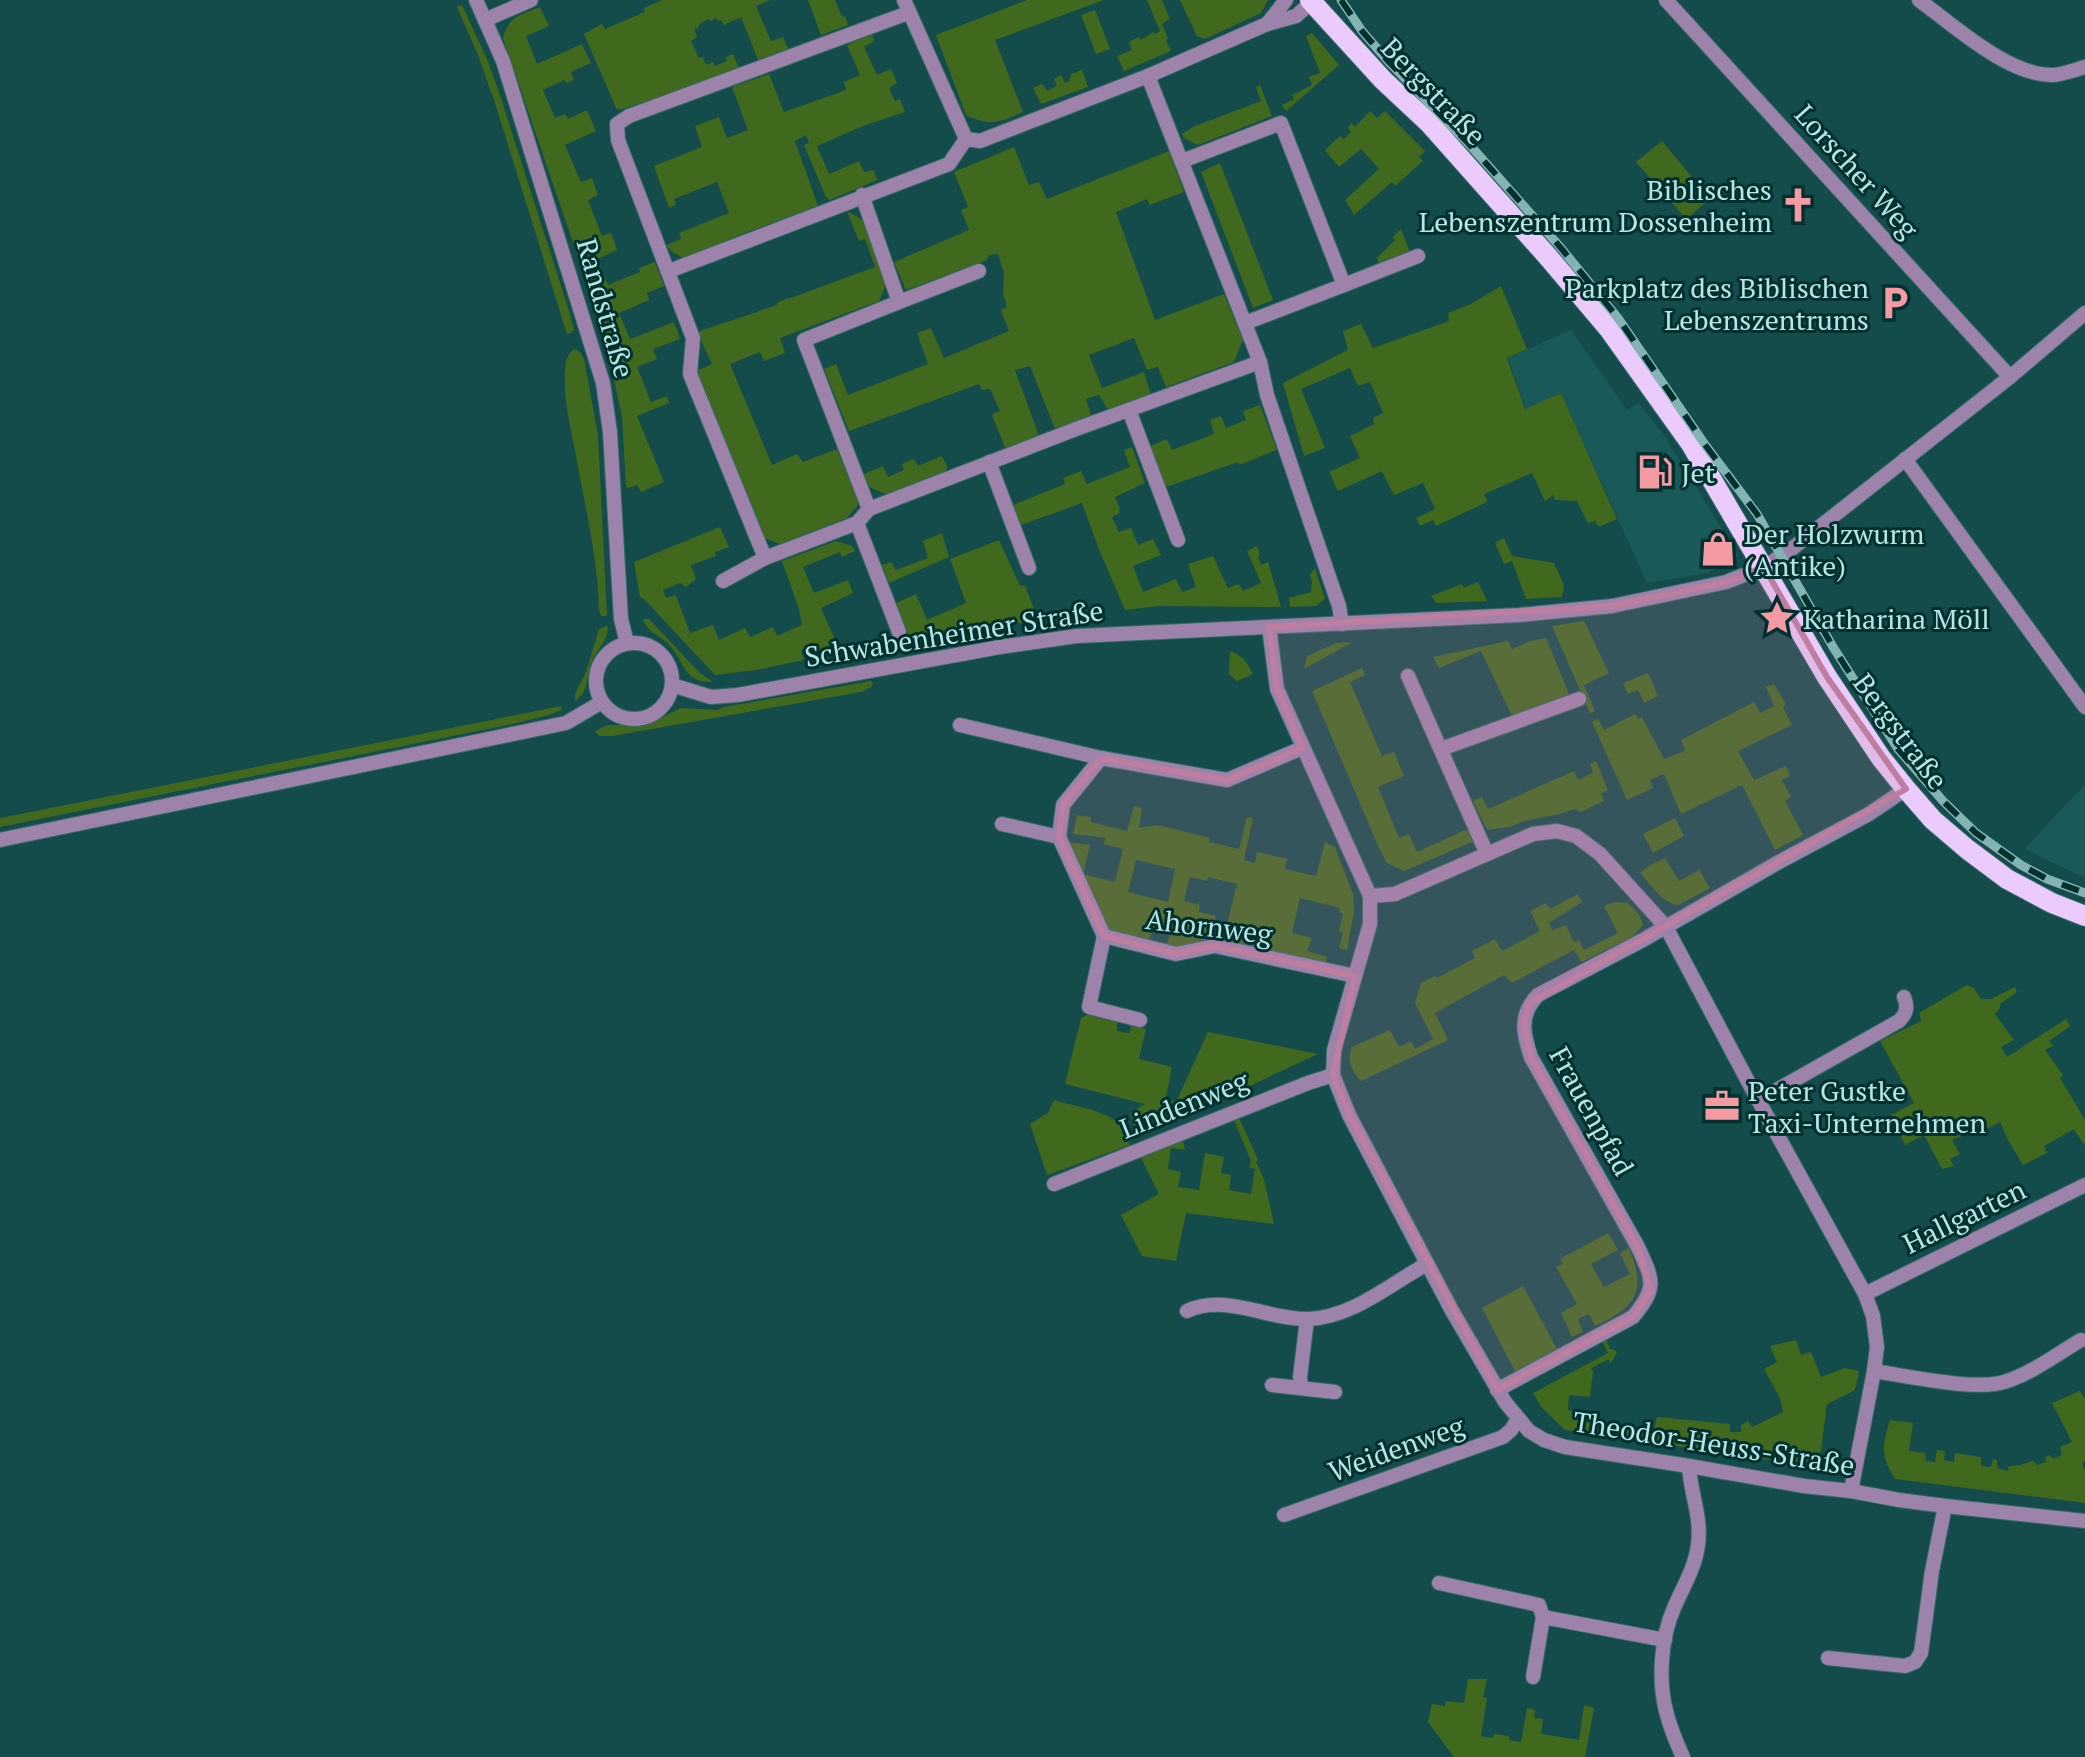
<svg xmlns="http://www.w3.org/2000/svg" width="2085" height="1757" font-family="'PT Serif',serif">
<rect width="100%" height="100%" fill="#134c4b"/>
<!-- built -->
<g fill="#195a59">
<path d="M1571,330L1627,410L1639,403L1666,438L1738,556L1708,573L1647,583L1561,393L1526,409L1508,358Z"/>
<path d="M2085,785V878L2024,849Z"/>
</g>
<!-- green -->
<g fill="#40691e" fill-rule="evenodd">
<path d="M662,0H770L756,6L771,41L783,37L788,49L758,60L741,17L724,25L721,20L718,21L716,18L711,21L709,19L699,24V27L694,29L697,37L691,41L699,58L703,57L706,65L713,62L715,66L727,61L726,57L733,54L739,68L700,85L619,110L616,108L584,34L602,24L605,29L645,12L644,8Z"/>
<path d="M808,0H835L842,17L845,16L848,25L821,35Z"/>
<path d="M1027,0H1104L995,40L1023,112C1000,122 990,127 966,115L936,35Z"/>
<path d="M1147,0H1162L1170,19L1162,24L1168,38L1166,40L1171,51L1124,71L1117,56L1132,50L1129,42L1139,37L1141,40L1153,32L1155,34L1160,31Z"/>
<path d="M1180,0H1268L1261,13L1205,39L1197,36Z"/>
<path d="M462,5L487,59L499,92L570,314L574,330L571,333L568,334L566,331L494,100L478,55L457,7Z"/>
<path d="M540,7L549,26L526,36L537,64L582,44L591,63L571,72L574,80L566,83L564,80L543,90L555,118L565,114L568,119L587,110L596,131L565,145L581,182L592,178L598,195L588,200L602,236L611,233L617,250L597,259L608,285L640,272L639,268L655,262L664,286L647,293L649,300L619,313L630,339L674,322L680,339L653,349L657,359L637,367L651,402L667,396L669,403L637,416L664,482L641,492L637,485L628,488L626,487L622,417L604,333L503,38C508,16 521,15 540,7Z"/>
<path d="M1095,10L1110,49L1096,54L1081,15Z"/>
<path d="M1312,33L1339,65L1286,111L1282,105L1294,99L1292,95L1312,85L1309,77L1320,73L1306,36Z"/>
<path d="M872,34L874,41L864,47L877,75L891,69L897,83L889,88L895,101L900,99L905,112L863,126L817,146L829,174L859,161L864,172L874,170L877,180L830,200L826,197L804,145L809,143L806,135L795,141L818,206L742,234L686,259L672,252L666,245L681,239L679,233L729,213L717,182L674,199L676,205L669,208L654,166L702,147L695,126L719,117L727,138L748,130L732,87L769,74L784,112L846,90L844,82L860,75L847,45Z"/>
<path d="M1082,70L1088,87L1041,104L1033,88L1042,84L1047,91L1057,86L1054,79L1061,75L1065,83L1069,81L1071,74Z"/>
<path d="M1260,85L1272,116L1198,145L1184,138L1182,134L1195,126L1261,101L1256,87Z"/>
<path d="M1370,111L1377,118L1385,111L1425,151L1419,157L1423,161L1395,186L1392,182L1354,215L1345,200L1379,169L1361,149L1339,167L1325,150L1340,136L1344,139L1351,132L1348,128L1351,123L1355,127Z"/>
<path d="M1662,141L1710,199L1686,219L1636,162Z"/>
<path d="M1014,147L1029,185L1039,182L1047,199L1169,151L1184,192L1150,205L1147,199L1116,212L1155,320L1224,294L1243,340L1234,362L1166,387L1158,367L1147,370L1134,338L1089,355L1102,388L1144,372L1151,394L1108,410L1099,395L1086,399L1091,415L1055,429L1030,366L1015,370L1039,436L1006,450L992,415L1000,411L990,389L982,390L979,384L849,431L824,369L836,364L848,395L928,364L917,333L931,328L944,358L1009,331L1001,310L1007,307L1003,294L1004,274L998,254L989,255L987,260L906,290L894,262L969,230L961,210L968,207L954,172Z"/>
<path d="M1220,163L1273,300L1253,308L1201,172Z"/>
<path d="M847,211L864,221L887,282L879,301L780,338L785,353L764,361L760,352L730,364L772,465L797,454L803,462L837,449L859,504L847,518L780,544L762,537L696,371L712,364L697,332L777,305V303L787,298L788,299L875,267L865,239L859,241Z"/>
<path d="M1401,229L1410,253L1379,264L1377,258L1395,240L1393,237Z"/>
<path d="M1501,286L1527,349L1507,358L1525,409L1561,393L1617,519L1599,527L1595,521L1588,523L1577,501L1555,500L1553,495L1545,501L1532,473L1484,494L1487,502L1436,526L1433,520L1420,526L1416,518L1435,509L1423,483L1394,495L1382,471L1338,491L1329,472L1360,458L1350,436L1374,424L1373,418L1383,413L1370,382L1358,386L1350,368L1301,389L1325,448L1304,456L1283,383L1348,350L1343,331L1361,324L1373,348L1449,321L1448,313L1471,304Z"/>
<path d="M574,349L580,352L584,359L598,435L607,616H601L599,610C598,557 584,503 575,450C570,425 563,397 565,370C566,361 567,354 574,349Z"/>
<path d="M1260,405L1277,450L1239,465L1238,462L1166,487L1150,446L1167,439L1172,450L1214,434L1210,420L1221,416L1226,428L1246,420L1243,411Z"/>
<path d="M1132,447L1145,483L1115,497L1120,508L1119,510L1120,513L1112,517L1119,532L1131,528L1138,545L1153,539L1161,555L1133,566L1143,592L1176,579L1182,592L1196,587L1188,564L1213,556L1228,588L1239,584L1243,591L1261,583L1247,551L1257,546L1260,555L1258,557L1261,565L1268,562L1281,607L1158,606L1125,610L1100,552L1082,503L1021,525L1013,505L1065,484L1063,478L1081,471L1087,484L1130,467L1124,450Z"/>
<path d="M942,456L947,466L946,472L888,495L869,487L864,474L883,466L888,477L904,470L902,464L914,459L918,466Z"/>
<path d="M720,527L729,547L715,552L716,556L691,565L696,579L686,587L680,583L663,590L666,598L675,595L677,598L690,633L713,625L719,640L745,628L750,637L773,627L777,636L802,625L799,609L782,561L836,541L852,546L855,551L842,557L840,552L803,567L814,593L848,580L853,593L821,608L837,644L818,650L816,644L801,651L804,660L756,670L715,675L644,599L640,597L634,562Z"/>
<path d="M942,533L949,557L889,583L882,565L891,562L896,570L928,558L923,541Z"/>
<path d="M1504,538L1512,556L1554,563L1564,585L1562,597L1526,599L1512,561L1504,564L1495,543Z"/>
<path d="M999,540L1020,586L1025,585L1038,620L911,642L896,603L916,594L927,620L966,603L950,559Z"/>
<path d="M1315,568L1325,599L1316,606L1290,607L1289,598L1311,592L1312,582L1310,575Z"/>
<path d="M1478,582L1487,601L1437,603L1431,596L1462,584L1464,588Z"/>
<path d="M643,619H649L699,672L713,682C684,683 685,663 670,646C661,635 648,634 643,619Z"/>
<path d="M1584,621L1609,673L1584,685L1595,711L1590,713L1552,626Z"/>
<path d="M606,626H608C608,641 598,648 592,661C586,676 590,691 575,701V694L586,672L599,629Z"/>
<path d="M1546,638L1569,694L1512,716L1481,651L1439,668L1433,657L1508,641L1512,649L1530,641Z"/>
<path d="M1350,642L1351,643L1304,669L1307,656L1336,643Z"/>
<path d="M1230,651C1243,656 1247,662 1253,674L1237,681L1229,674Z"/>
<path d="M1362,668L1365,675L1350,682L1382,756L1394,752L1404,776L1378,787L1399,838L1409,834L1417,852L1470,828L1474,841L1404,871L1387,863L1379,848L1312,691Z"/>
<path d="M1648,673L1658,696L1644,703L1638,690L1628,694L1623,683Z"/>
<path d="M871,681L873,683L871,687L861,692L612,736H599L595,731L608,725H646L681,708L717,710L724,707Z"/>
<path d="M1774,684L1786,704L1783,707L1792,725L1738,751L1754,780L1786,766L1790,776L1782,780L1791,797L1785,801L1803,835L1775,850L1742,785L1681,814L1664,774L1650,780L1653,788L1627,800L1592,722L1598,719L1604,730L1635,714L1638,719L1642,717L1664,759L1685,751L1681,740L1754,702L1760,713L1774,706L1766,687Z"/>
<path d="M561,706L562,710L549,715L513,724L0,827V818Z"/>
<path d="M1596,761L1608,790L1601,794L1604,801L1581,812L1575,809L1560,814L1524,821L1510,827L1487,830L1473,801L1482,797L1488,809L1574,771L1579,780L1593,772L1590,764Z"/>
<path d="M1134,806L1142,808L1139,828L1157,825L1210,838L1209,842L1239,849L1247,817L1253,818L1244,860L1255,863L1257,852L1287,859L1285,869L1316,876L1325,842L1335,847L1353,894L1354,911L1347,950L1339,948L1343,933L1339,931L1343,914L1339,912L1340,908L1300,898L1292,933L1312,938L1307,951L1327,957L1325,965L1223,940L1237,884L1208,877L1207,881L1190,877L1184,901L1200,905L1199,912L1216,916C1208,949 1199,952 1167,944L1171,931L1153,928L1149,942L1110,933L1068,842L1090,845L1083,874L1115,882L1123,849L1104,844L1105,838L1073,834L1077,815L1091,817V822L1127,831ZM1136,860L1175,869L1168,902L1128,892Z"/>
<path d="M1675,818L1684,836L1653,853L1643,834Z"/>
<path d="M1665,858L1679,881L1699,870L1710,888L1678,905C1662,903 1651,885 1640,873L1650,865Z"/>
<path d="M1578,894L1582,902L1549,923L1552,930L1566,925L1574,942L1579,940L1584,950L1618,933L1604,906L1615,902L1628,903L1640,916L1643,925L1632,937L1581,962L1574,950L1512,983L1504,975L1435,1013L1448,1040L1361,1081C1352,1072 1346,1060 1352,1047L1390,1030L1399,1047L1411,1041L1415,1049L1433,1039L1415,1003L1421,983L1435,976L1437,978L1475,958L1472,951L1495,939L1502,951L1540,931L1530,911L1546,903L1550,909Z"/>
<path d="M1967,985L1974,988L1981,999H1991L2015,987L2017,992L2000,1004V1008L1995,1014L2014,1040L2001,1047L2007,1057L2066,1019L2070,1026L2049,1041L2053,1046L2045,1050L2063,1075L2060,1078L2085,1120V1146L2074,1129L2044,1146L2047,1153L2023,1165L2008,1140L2000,1122L1981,1132L1975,1122L1958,1129L1962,1136L1952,1140L1960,1154L1950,1159L1954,1166L1942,1169L1924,1135L1905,1145L1891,1115L1914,1103L1880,1041L1921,1021L1919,1013Z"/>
<path d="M1094,1011L1117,1017V1031L1129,1033L1131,1026L1146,1029L1139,1059L1172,1067L1165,1102L1177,1100L1208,1032L1318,1054L1159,1128H1135L1130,1113L1145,1104L1065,1084L1081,1018Z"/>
<path d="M1054,1100C1073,1106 1101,1109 1117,1122C1124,1128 1127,1137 1130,1145L1047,1175L1030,1124L1048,1113Z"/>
<path d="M1239,1118L1258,1160L1256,1162L1264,1179L1274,1224L1186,1213L1176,1261L1142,1256L1121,1215L1159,1194L1139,1154L1182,1137L1185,1150L1171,1148L1168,1169L1181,1172L1178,1187L1199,1190L1205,1153L1224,1157L1221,1173L1231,1175L1229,1190L1251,1194L1255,1169L1249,1167L1251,1161L1234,1120Z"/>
<path d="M1608,1233L1618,1250L1591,1264L1604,1287L1630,1274L1620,1253L1629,1248C1647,1292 1636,1307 1595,1326L1589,1314L1578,1319L1583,1332L1572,1337L1561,1313L1577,1304L1556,1267L1563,1264L1560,1259Z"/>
<path d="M1523,1286L1557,1349L1515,1371L1482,1308Z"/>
<path d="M1613,1335L1606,1339L1610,1349L1615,1350L1617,1353L1610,1364L1609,1359L1591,1368L1593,1371L1590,1397L1569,1395L1568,1410L1574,1411L1572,1419L1633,1430L1653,1432L1657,1417L1730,1424V1432H1741V1425L1748,1421L1752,1427L1783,1412L1780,1398L1764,1369L1777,1362L1770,1346L1796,1340L1801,1355L1811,1352L1821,1377L1845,1368L1859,1371L1855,1390L1827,1404L1820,1457L1800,1464L1565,1430L1541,1407L1533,1393L1608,1353L1601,1339Z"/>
<path d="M2080,1391L2085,1399V1461L2082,1463L2085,1471V1503L1895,1479C1880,1455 1882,1446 1890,1420L1913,1423L1909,1451L1925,1453L1926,1461L1935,1462L1937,1450L1945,1451L1944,1460L1954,1462L1955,1453L1981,1457V1466L1991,1467L1993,1459L1997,1460V1468L2008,1471L2009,1466L2020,1465L2033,1461L2037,1465L2046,1462L2045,1457L2050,1455L2053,1459L2062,1455L2060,1447L2072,1442L2052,1403Z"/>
<path d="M1468,1679H1487L1483,1697L1487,1698L1481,1736L1493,1738L1494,1734L1509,1736V1740L1521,1742L1527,1708L1535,1710L1534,1718L1543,1719L1541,1734L1579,1740L1584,1705L1594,1708L1585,1757H1454L1428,1722L1432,1704L1445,1706L1446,1701L1464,1703Z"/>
</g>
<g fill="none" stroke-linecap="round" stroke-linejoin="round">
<!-- minor casing -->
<g stroke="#346b6a" stroke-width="16">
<g id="minor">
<path d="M476,0L503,61L603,383L610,432L621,619L627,643"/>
<path d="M904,0L966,139L980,141L1148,76L1267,24L1296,16L1312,2"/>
<path d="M1666,0L2010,377"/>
<path d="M1919,0C1953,25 2010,77 2054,75C2064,74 2075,70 2085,67"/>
<path d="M485,20L531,0"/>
<path d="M1267,24L1286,0"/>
<path d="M1148,76L1260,362L1267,395L1339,606L1342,624"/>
<path d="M1182,161L1281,123L1344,285L1245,323"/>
<path d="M862,195L899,302L804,340L869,509"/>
<path d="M669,271L949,164L966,139"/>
<path d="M1344,285L1418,256"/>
<path d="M899,302L979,271"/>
<path d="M1129,410L1178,540"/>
<path d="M1905,459L2085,707"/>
<path d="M989,462L1029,568"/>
<path d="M857,523L899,632"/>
<path d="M765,558L690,374L693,338L618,140L617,124L629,116L908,13"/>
<path d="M723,581L765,558L857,523L869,509L1076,429L1260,362"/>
<path d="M1269,627L1277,689L1370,896V924L1334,1050L1333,1075L1349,1115L1451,1309L1505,1402L1529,1431L1544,1440L1565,1447L1689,1466L1804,1486L1851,1491L1899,1500L1945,1506L2085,1521"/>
<circle cx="634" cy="681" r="38"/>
<path d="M1408,676L1487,854"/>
<path d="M672,685L711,697L738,695L1000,647L1077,636L1519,615L1612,606L1726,582L1764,567L1789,551L2010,377L2085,313"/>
<path d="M960,725L1101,758"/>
<path d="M1302,748L1227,780L1101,758L1063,805L1059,837L1104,936L1176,954L1215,946L1355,976"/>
<path d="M1441,749L1579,699"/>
<path d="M1002,824L1059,837"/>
<path d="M0,840L566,723L602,702"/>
<path d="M1370,896L1395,894L1533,834L1557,831L1576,836L1600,854L1666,927L1751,1087L1865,1294L1873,1316L1877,1347L1874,1371L1851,1491"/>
<path d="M1104,936L1089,1007L1140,1020"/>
<path d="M1759,1100L1899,1021C1907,1013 1908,1007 1904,997"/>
<path d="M1054,1184L1308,1083L1333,1075"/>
<path d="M1865,1294L2085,1185"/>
<path d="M1187,1311C1226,1293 1268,1320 1309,1319C1353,1317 1390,1284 1427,1264"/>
<path d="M1874,1371C1906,1376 1976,1391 2004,1382C2031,1374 2057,1354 2081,1340"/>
<path d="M1272,1385L1335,1392"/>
<path d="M1301,1388L1300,1377L1307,1319"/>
<path d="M1497,1390L1633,1317C1658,1287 1653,1280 1638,1247L1531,1057C1523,1033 1519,1015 1538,995L1643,940L1779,862L1869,814L1906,789"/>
<path d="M1284,1515L1503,1437L1511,1430L1518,1419"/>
<path d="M1439,1583L1539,1605L1543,1617L1665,1640"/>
<path d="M1828,1658L1905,1666L1915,1662L1921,1653L1932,1571L1945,1506"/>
<path d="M1533,1677L1543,1617"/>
<path d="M1683,1757C1676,1742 1670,1727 1666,1711C1658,1680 1661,1637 1674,1608C1683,1587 1695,1568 1698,1545C1702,1517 1690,1492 1689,1466"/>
</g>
</g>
<!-- major casing -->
<g stroke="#346b6a" stroke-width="22">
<path id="major" d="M1310,0L1383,80L1430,124L1549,258L1609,329L1691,444L1827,677L1881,758L1906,789L1933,820L1967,849L2007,879L2052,903L2085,916"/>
</g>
<!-- minor -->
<use href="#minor" stroke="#9d83aa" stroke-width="14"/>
<!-- major -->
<use href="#major" stroke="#ebcbfc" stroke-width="20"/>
<!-- rail casing -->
<g stroke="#83b3b2" stroke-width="9">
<path id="rail" d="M1341,0L1362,31L1388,61L1469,144L1561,248L1618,318L1706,446L1757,514L1833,647L1898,749L1943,801L1976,833L2021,865L2047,879L2085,893"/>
</g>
<!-- rail -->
<use href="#rail" stroke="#01302f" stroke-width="6" stroke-dasharray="18" stroke-linecap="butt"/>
</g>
<!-- marked area -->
<path fill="#bd7ea0" fill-opacity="0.2" stroke="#bd7ea0" stroke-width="6" stroke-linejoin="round" d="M1764,567L1827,677L1906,789L1530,1003L1524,1024L1531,1057L1638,1247L1651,1290L1633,1317L1497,1390L1349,1115L1333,1075L1355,976L1215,946L1176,954L1104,936L1059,837L1063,805L1101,758L1227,780L1302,748L1277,689L1269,627L1612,606L1726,582Z"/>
<!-- icons -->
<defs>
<g id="church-bare" transform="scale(2.76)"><path d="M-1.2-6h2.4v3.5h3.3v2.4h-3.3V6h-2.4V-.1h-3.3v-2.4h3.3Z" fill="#f49aa3" stroke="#01302f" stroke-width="2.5" paint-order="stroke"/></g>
<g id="parking-bare" transform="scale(2.76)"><path d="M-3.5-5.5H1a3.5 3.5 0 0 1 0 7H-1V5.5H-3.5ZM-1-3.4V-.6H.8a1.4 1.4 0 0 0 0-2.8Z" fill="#f49aa3" stroke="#01302f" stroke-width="2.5" paint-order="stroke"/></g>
<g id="fuel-bare" transform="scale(2.76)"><path d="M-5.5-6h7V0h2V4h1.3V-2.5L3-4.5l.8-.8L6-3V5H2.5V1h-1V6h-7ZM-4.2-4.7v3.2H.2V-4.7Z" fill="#f49aa3" stroke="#01302f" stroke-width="2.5" paint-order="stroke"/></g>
<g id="shop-bare" transform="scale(2.76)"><path d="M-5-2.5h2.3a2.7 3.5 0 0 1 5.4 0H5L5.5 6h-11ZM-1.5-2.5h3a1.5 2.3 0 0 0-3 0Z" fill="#f49aa3" stroke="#01302f" stroke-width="2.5" paint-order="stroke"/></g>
<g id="sight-bare" transform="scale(2.76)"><path d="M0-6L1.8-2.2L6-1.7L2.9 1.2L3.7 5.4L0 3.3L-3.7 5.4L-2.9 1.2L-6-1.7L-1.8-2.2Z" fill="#f49aa3" stroke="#01302f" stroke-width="2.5" paint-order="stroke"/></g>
<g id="office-bare" transform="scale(2.76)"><path d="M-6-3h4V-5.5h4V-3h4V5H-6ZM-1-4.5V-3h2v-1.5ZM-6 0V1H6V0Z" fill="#f49aa3" stroke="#01302f" stroke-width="2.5" paint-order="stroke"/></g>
</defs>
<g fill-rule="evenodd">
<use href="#church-bare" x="1798" y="205"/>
<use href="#parking-bare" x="1895" y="303"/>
<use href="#fuel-bare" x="1655" y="472"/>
<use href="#shop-bare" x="1718" y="549"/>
<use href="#sight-bare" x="1777" y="618"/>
<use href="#office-bare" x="1722" y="1106"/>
</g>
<g text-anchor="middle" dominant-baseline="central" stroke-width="6" stroke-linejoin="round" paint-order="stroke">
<!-- street labels -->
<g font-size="28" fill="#b8e5e4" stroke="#01302f">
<text transform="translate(1434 91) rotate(46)">Bergstraße</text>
<text transform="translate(1857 171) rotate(48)">Lorscher Weg</text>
<text transform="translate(606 308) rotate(74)">Randstraße</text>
<text transform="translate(954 633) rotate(-9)">Schwabenheimer Straße</text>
<text transform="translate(1901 731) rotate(53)">Bergstraße</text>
<text transform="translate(1209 926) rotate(7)">Ahornweg</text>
<text transform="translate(1184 1104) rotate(-22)">Lindenweg</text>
<text transform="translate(1592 1111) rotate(61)">Frauenpfad</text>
<text transform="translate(1964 1216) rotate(-26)">Hallgarten</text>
<text transform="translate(1714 1443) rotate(9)">Theodor-Heuss-Straße</text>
<text transform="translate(1396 1448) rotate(-20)">Weidenweg</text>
</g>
<!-- poi labels -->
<g font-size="28" fill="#b8e5e4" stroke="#01302f" text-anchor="start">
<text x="1772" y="189" text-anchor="end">Biblisches<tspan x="1772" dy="32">Lebenszentrum Dossenheim</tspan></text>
<text x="1869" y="287" text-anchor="end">Parkplatz des Biblischen<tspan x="1869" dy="32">Lebenszentrums</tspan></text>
<text x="1681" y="472">Jet</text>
<text x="1744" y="533">Der Holzwurm<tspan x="1744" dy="32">(Antike)</tspan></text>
<text x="1803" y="618">Katharina Möll</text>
<text x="1748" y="1090">Peter Gustke<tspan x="1748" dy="32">Taxi-Unternehmen</tspan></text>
</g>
</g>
</svg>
